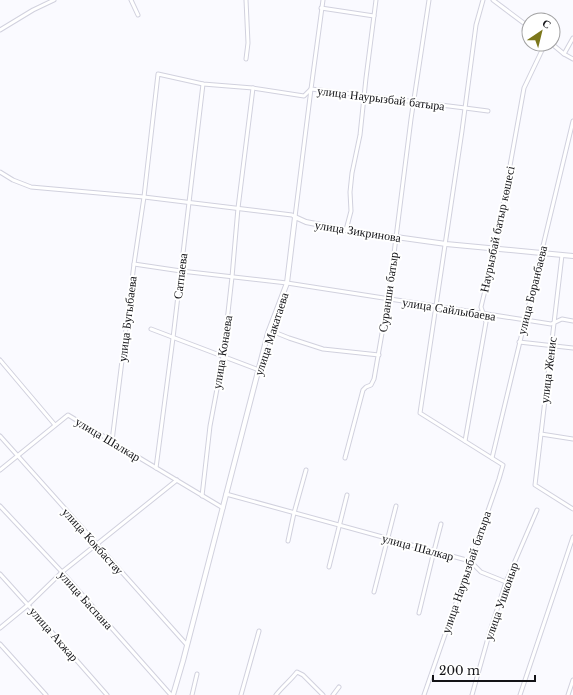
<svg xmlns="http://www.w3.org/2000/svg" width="573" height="695" font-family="'Libre Baskerville',serif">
<rect width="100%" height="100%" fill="#fafaff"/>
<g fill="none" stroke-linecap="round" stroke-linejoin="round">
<!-- minor casing -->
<g stroke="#d1d1de" stroke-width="5">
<g id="minor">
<path d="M131,0L138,15"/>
<path d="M493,0L529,27"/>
<path d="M321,8L374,16"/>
<path d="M0,30L33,10L54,0"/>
<path d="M552,44L564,54L573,59"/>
<path d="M564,54L573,38"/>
<path d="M246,59L248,43L246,0"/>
<path d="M0,172L13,180L31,187L144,197L292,215L295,217L311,89L323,0"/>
<path d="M346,230L351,211L350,192L352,173L360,135L366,78L376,0"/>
<path d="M562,255L535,485L573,509"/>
<path d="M134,264L181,271L287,283L551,324L562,319L573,321"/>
<path d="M151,329L259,370"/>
<path d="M269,330L289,338L323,349L379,355"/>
<path d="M519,342L573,348"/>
<path d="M0,360L55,425"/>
<path d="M541,434L573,439"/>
<path d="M0,436L187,645"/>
<path d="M112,441L134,264L144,197L158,74L203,84L253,88L304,96L311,89L465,108L488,111"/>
<path d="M465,441L486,322L481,307L495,249L524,88L545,44"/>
<path d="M345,458L363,390L366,387L371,385L374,379L389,293L411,119L429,0"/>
<path d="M492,458L573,121"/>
<path d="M156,468L173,338L203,84"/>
<path d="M0,470L68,415L223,508"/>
<path d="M226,494L470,561L481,572L506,582"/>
<path d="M202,496L210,426L223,357L232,277L238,208L253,88"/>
<path d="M0,506L62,572L171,695"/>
<path d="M288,541L294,513L306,470"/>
<path d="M329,567L347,495"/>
<path d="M0,574L28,605L107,695"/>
<path d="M374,592L396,506"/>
<path d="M419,613L434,551L441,524"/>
<path d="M0,628L28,605L62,572L177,480"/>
<path d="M0,644L46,695"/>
<path d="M192,695L197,674"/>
<path d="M241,695L259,631"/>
<path d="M276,695C283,686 290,681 297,672L303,675L323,695"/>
<path d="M333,695L339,687"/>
<path d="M424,695L499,479L503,465L420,413L462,131L476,25L483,0"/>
<path d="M472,695L490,631L506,582L537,510"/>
<path d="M520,695L573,537"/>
<path d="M568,695L573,680"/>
</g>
</g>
<!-- tertiary casing -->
<g stroke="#d1d1de" stroke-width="6">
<path id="tertiary" d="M173,695L183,661L268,333L287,283L295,217L306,222L346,230L446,244L573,256"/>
</g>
<!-- minor -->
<use href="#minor" stroke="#fff" stroke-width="3"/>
<!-- tertiary -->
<use href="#tertiary" stroke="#fff" stroke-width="4"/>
</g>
<g text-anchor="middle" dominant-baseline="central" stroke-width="4" stroke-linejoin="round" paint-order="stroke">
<!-- street labels -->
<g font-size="12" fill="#131317" stroke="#fff">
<text transform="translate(381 98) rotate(7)">улица Наурызбай батыра</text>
<text transform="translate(497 229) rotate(-78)">Наурызбай батыр көшесі</text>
<text transform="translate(358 231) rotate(9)">улица Зикринова</text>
<text transform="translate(180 276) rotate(-83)">Сатпаева</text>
<text transform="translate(532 290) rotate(-76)">улица Боранбаева</text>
<text transform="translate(388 292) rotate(-82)">Суранши батыр</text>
<text transform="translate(449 309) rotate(9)">улица Сайлыбаева</text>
<text transform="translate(127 319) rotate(-83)">улица Бугыбаева</text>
<text transform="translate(271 334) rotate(-72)">улица Макатаева</text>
<text transform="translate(222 352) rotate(-81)">улица Конаева</text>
<text transform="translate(548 370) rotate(-83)">улица Женис</text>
<text transform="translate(108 439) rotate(31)">улица Шалкар</text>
<text transform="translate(93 541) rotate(48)">улица Кокбастау</text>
<text transform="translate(418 547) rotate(15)">улица Шалкар</text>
<text transform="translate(466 572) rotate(-71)">улица Наурызбай батыра</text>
<text transform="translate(86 600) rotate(48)">улица Баспана</text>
<text transform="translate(501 601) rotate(-71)">улица Ушконыр</text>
<text transform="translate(54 634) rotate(49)">улица Акжар</text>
</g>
</g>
<!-- north arrow -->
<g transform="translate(541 32) rotate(35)"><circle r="19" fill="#ffffff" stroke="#a1a1a2"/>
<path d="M0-3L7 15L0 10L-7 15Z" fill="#7c771b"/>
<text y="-6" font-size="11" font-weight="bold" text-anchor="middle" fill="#131317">С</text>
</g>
<!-- scale -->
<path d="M433 675v6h102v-6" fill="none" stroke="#131317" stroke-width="2"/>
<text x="439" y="675" font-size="12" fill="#131317" stroke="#ffffff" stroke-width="3" paint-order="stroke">200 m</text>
</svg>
